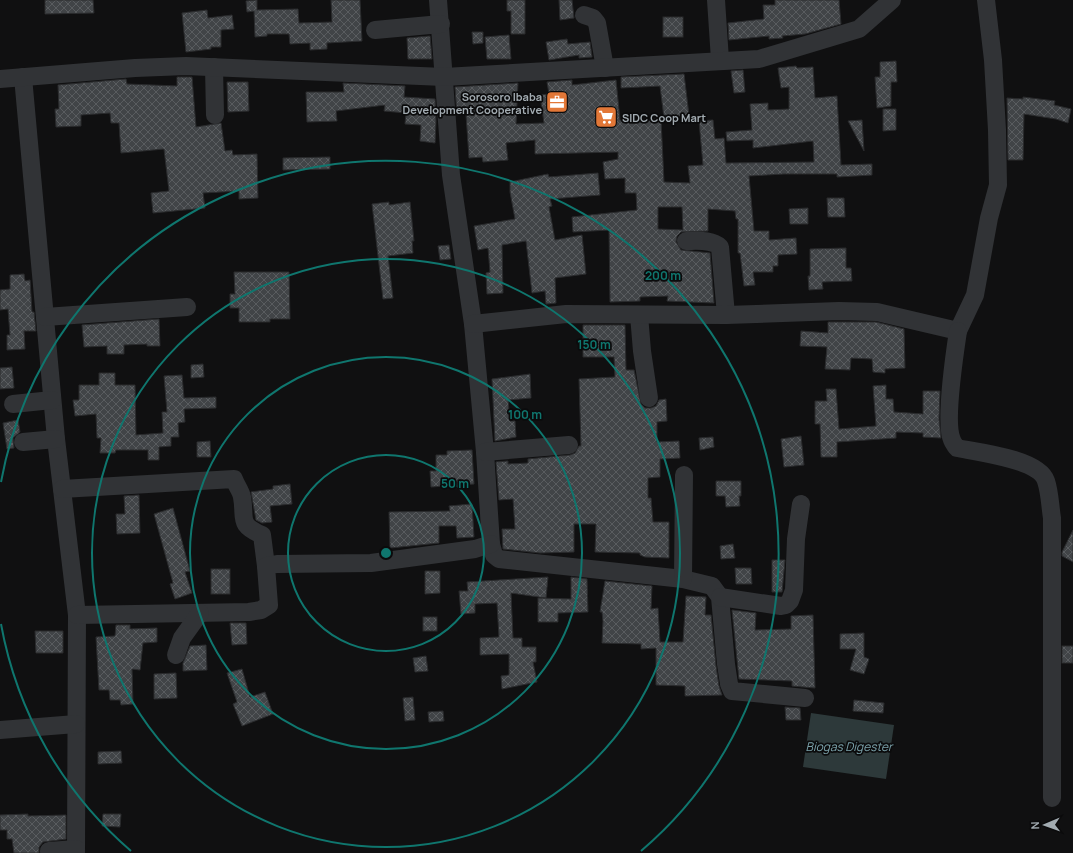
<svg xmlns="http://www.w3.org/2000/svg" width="1073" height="853" font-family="Manrope,sans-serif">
<defs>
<pattern id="building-cross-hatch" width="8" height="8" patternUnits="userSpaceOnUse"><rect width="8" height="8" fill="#414447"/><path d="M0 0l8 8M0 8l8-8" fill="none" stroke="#595c5f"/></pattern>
</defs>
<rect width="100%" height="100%" fill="#101011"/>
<!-- water -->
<path fill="#2d393a" d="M811,713L894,725L886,779L803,767Z"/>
<!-- building -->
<g fill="url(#building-cross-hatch)" stroke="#2a2b2d" fill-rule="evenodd">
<path d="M45,0H93L94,13L45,14Z"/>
<path d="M257,0V10L298,9L299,23L332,22L331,0H360L362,41L327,43V49L310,50V43L290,44L289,34H267V36L255,37L254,11L247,12L246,1Z"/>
<path d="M507,0H525V34H511V11H507Z"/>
<path d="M559,0H572L574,18L560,20Z"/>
<path d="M775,0H839L841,24L805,34L782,36L783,38L769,39V36L729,40L728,23L764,19L763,5H775Z"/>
<path d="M207,10L208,18L232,15L234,29L221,30V47H211V49L186,52L182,13Z"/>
<rect x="663" y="17" width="20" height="20"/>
<path d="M472,32H483V43L473,44Z"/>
<path d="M509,35L511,59H487L485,37Z"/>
<path d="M430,36L432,59H408L407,38Z"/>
<path d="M567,39L568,44L590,42L592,57L579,58V55L549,60L546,42Z"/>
<path d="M896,61L897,82H891V106L877,108L875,77H880V62Z"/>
<path d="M796,66L797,68L813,67L815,98L837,96L841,165L872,164V175L837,177V174H784L749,176L754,231H769V240L796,238L797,254L778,255V266H773V272H753L755,285L744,286L740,253H738V219H736L735,211L708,209V231L681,232L677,236L676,242L681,250L710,253L714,303L667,301L668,296L640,297V301L610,302L609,230L573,232L572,217L637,210L636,193H625V178L605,179L603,162L618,159V152L535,154V140L506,143L508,160L483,162L482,157L469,158L466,114L457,115L455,87L518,83L516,124L544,123L540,95L549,94L547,82L572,80V85L616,80L620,120L661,119L664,182L690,183L688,166L703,165L699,121L713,120L715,139L724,138L726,163L814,162L813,141L753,148V140L727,141L726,132L752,130L750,104L768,103V110L789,109V87L781,88L778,68ZM658,207H682L683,230L658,229Z"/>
<path d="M743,70L745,92L734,93L731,71Z"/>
<path d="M684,74L689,115L664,118L660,86L621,88V77Z"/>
<path d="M177,77H192L196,127L221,123L225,151L232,150L233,155L257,154L258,198L239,199V191L203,193L205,208L153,213L151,193L169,191L164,149L121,153L119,123H111L110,113L81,115V126L56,127L55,109H59L58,85L126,79L127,84L177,86Z"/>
<path d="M227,82H248L249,111L228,112Z"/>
<path d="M343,83L405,86L404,97L435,99L436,121L435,143L420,141L421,125L405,124L406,113L384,111L385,105L336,111L337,121L307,122L306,92H344Z"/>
<path d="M1023,97L1055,101L1054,105L1071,109L1068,123L1056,119L1024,114L1023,160H1008L1007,98L1023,99Z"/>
<path d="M883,109H896V130L883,131Z"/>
<path d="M862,120L864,151L848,121Z"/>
<path d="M330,157V169L283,170V158Z"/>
<path d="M598,173L600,195L550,199L552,206L549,207L555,240L582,235L586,274L555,278L556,303L546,304L545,291L532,293L526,241L502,245L503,293L487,294L486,273L490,272L488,248L478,250L474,226L515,219L510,192V182L548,174L549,177Z"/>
<path d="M827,198H844L845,217H828Z"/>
<path d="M389,202V205L410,202L414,241H412L413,253L388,256L393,298L383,299L372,204Z"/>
<path d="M808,208V224H790L789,209Z"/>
<path d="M449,245L451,259L440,260L438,246Z"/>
<path d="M846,248V268H851L852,281L822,282L823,289L809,290L808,276H810V249Z"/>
<path d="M234,272H289L290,319H270V322H239V308H230V294H235Z"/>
<path d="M24,274L25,281L30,280L32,312H34L36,331H24L25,349L7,350V335H10L8,309L0,310V290L10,289V275Z"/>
<path d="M159,319L160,346H147V344L124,345V354H107V346L84,347L82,325Z"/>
<path d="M828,322H876L904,329L905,368L885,369V373L873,372L872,359L851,358L850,370L825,369L827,347L800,346L801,331L828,333Z"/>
<path d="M583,325H625L626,370H634L641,404L645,408H651L656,406L659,400L666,399L667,421L657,422V442L679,441L680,458L660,459V477L648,478V498H651L653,522H669V558L645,557L640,555V553L595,552L596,524H574V552L540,553L503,549L502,529H515L513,499L499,500L496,462L508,461V464L528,463V459L570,455L575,453L579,446H581L579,379L615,377L614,357H583Z"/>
<path d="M203,364L204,377L191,378V365Z"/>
<path d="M12,367L14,388L0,389V368Z"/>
<path d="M99,373H115V385H135L136,435L163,433L162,412H167L164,376L182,375L184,398L216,397V408L184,409L185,422L178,423L179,437H171V446L159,447V460H148V450H116L115,453H100L101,438H97L96,414L75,416L73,400H79V385H99Z"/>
<path d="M530,374L531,398L508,400L510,421H515L516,437L495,441L492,379Z"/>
<path d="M886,385V399H893L894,412L923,414V391H940L939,419L941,438L923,437V433L896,432V438L837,442V457H821L820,424H815V401H827L826,389H836L839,429L876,426L873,386Z"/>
<path d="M18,420L20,432L13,438L14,448L7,449L3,423Z"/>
<path d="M801,436L804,465L784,467L781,439Z"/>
<path d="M713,437L714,447L700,450L699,438Z"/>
<path d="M210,441L211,457H197V442Z"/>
<path d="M472,450L474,484L431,487L430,471H436V455H447V451Z"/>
<path d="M716,481H741V496H739L740,506L726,507L725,496H716Z"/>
<path d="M290,484L292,504L270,506L272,522L262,523L256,520L251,492L273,489V486Z"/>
<path d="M139,495L140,533L117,534L116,514H125L124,496Z"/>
<path d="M472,504L474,537L457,538L456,526H439V543L390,548L389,512L450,511L449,506Z"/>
<path d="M173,508L190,571L185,572L192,593L175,599L170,584L173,583L154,514Z"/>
<path d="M1073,530V562L1062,556V552Z"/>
<path d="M733,544L735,558L721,559L720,546Z"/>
<path d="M772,560H785L782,592H772Z"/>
<path d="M735,568H751L752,584H736Z"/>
<rect x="211" y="569" width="19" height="25"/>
<path d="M425,571H440V593L425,594Z"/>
<path d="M548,577L546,598L511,593L513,638H522V647H536V662H533L537,682L502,689L501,676L509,675V654L480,655V638L499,637L497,603L475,604V613L461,614L459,591H468L467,582Z"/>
<path d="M571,577L587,579L588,612L558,613V622H538V598L571,599Z"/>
<path d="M605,581L652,586L651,609L658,608L660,642H683L686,596L706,597L705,615H711L716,666L719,686L722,695L685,696V686L656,685V648L641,649V644L602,643L603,621L602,612H600Z"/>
<path d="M732,610L756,613L755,630L791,629V616L813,615L815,688L792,686V681L739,679Z"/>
<rect x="423" y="617" width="14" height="14"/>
<path d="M230,623H246L247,644L232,645Z"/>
<path d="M116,625H130V629L157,628V642L143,643L140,670L132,669L133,704L121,705L120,700H110L109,690H99L96,637L115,636Z"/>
<path d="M35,631H63V653H36Z"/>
<path d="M864,633V657L869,659L864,674L850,670L856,649H840V634Z"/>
<path d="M206,645L207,670L183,671V663L190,646Z"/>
<rect x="1062" y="646" width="11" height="17"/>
<path d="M426,656L428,671L415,672L413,658Z"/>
<path d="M242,669L250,697L265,692L273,714L242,726L233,704L237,702L227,673Z"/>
<path d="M176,673L177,698L154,699V674Z"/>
<path d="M413,697L415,720L405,721L403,698Z"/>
<path d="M854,700L884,703L883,713L853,711Z"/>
<path d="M785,707L800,708L801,720H786Z"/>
<path d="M443,711L444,721L429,722L428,712Z"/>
<path d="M121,751L122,763L98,764V752Z"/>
<path d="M28,814V816L66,815V839L43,842L39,847V853H14L12,839H7V830H0V815Z"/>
<path d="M103,814H121L120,827L102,826Z"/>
</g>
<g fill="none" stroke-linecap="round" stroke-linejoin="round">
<!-- minor -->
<g stroke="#313336" stroke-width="18">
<path d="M438,0L451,175L473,324L485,452L491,544L494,555L499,559L683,579L712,586L720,597L726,664L729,684L732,691L805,698"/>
<path d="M716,0L720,60"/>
<path d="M584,15L593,18L597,23L605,68"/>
<path d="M375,30L441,24"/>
<path d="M214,67L215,115"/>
<path d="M23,77L56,439L77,615L76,853"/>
<path d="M0,79L135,68L186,66L444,77L759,59L859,29L892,0"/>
<path d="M686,241C697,241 712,239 720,247L726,315"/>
<path d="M639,315L642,351L649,398"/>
<path d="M45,317L187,307"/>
<path d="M473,324L566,314L726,315L839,311L877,312L958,331L975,295L989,218L998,185L997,130L993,60L986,0"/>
<path d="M958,331C955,351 944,423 952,440C953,443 955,445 957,448C978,452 1039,459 1046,481C1050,493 1050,506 1052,518V798"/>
<path d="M13,404L52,400"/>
<path d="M23,442L56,439"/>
<path d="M485,452L569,445"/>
<path d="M62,489L234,479C236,485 241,491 242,497C246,519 237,524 262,535L266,566"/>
<path d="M683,579L684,475"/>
<path d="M720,597L781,606L786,605L790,601L794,590L796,539L801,504"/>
<path d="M77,615L249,612L261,610L269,605L266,566L277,564L371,563L475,549L491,544"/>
<path d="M176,655L182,638L200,613"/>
<path d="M0,730L76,724"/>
<path d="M49,851L76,849"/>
</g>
</g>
<!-- distance rings -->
<g fill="none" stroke="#0f766e" stroke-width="2">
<circle cx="386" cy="553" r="98"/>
<circle cx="386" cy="553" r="196"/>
<circle cx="386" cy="553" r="294"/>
<path d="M131 851A392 392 0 0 1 1 624M1 482A392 392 0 1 1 641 851"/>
</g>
<!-- icons -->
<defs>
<g id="office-square" transform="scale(1.15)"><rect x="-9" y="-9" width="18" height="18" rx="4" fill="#e27737" stroke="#0b0b0c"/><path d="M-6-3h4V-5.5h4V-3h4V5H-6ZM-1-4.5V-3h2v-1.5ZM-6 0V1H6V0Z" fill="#fff"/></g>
<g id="supermarket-square" transform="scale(1.15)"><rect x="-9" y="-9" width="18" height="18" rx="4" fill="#e27737" stroke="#0b0b0c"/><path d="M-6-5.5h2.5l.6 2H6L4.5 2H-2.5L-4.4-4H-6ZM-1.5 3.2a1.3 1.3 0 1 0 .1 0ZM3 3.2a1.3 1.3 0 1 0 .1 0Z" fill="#fff"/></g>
</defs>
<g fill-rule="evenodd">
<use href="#office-square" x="557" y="102"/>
<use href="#supermarket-square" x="606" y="117"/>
</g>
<g text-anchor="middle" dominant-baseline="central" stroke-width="3.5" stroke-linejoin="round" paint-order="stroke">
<!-- poi labels -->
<g font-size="11" font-weight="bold" fill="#a2abb1" stroke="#0b0b0c" text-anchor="end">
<text x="542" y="96">Sorosoro Ibaba<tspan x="542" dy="13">Development Cooperative</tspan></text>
<text x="622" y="117" text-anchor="start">SIDC Coop Mart</text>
</g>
<!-- water labels -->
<g font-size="12" font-style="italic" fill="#7ba2aa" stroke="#0b0b0c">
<text x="849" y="746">Biogas Digester</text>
</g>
</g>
<circle cx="386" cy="553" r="6" fill="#0f766e" stroke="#0b0b0c" stroke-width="2"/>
<g font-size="12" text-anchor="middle" font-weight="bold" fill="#0f766e" stroke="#0b0b0c" stroke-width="3.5" stroke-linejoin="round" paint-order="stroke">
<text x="663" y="280">200 m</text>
<text x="594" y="349">150 m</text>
<text x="525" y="419">100 m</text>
<text x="455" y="488">50 m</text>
</g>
<!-- north arrow -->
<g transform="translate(1045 825) rotate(268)" stroke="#0b0b0c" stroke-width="3" paint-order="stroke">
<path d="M0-3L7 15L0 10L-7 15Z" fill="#a2abb1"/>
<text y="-6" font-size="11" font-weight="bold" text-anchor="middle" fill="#a2abb1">N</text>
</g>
</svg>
